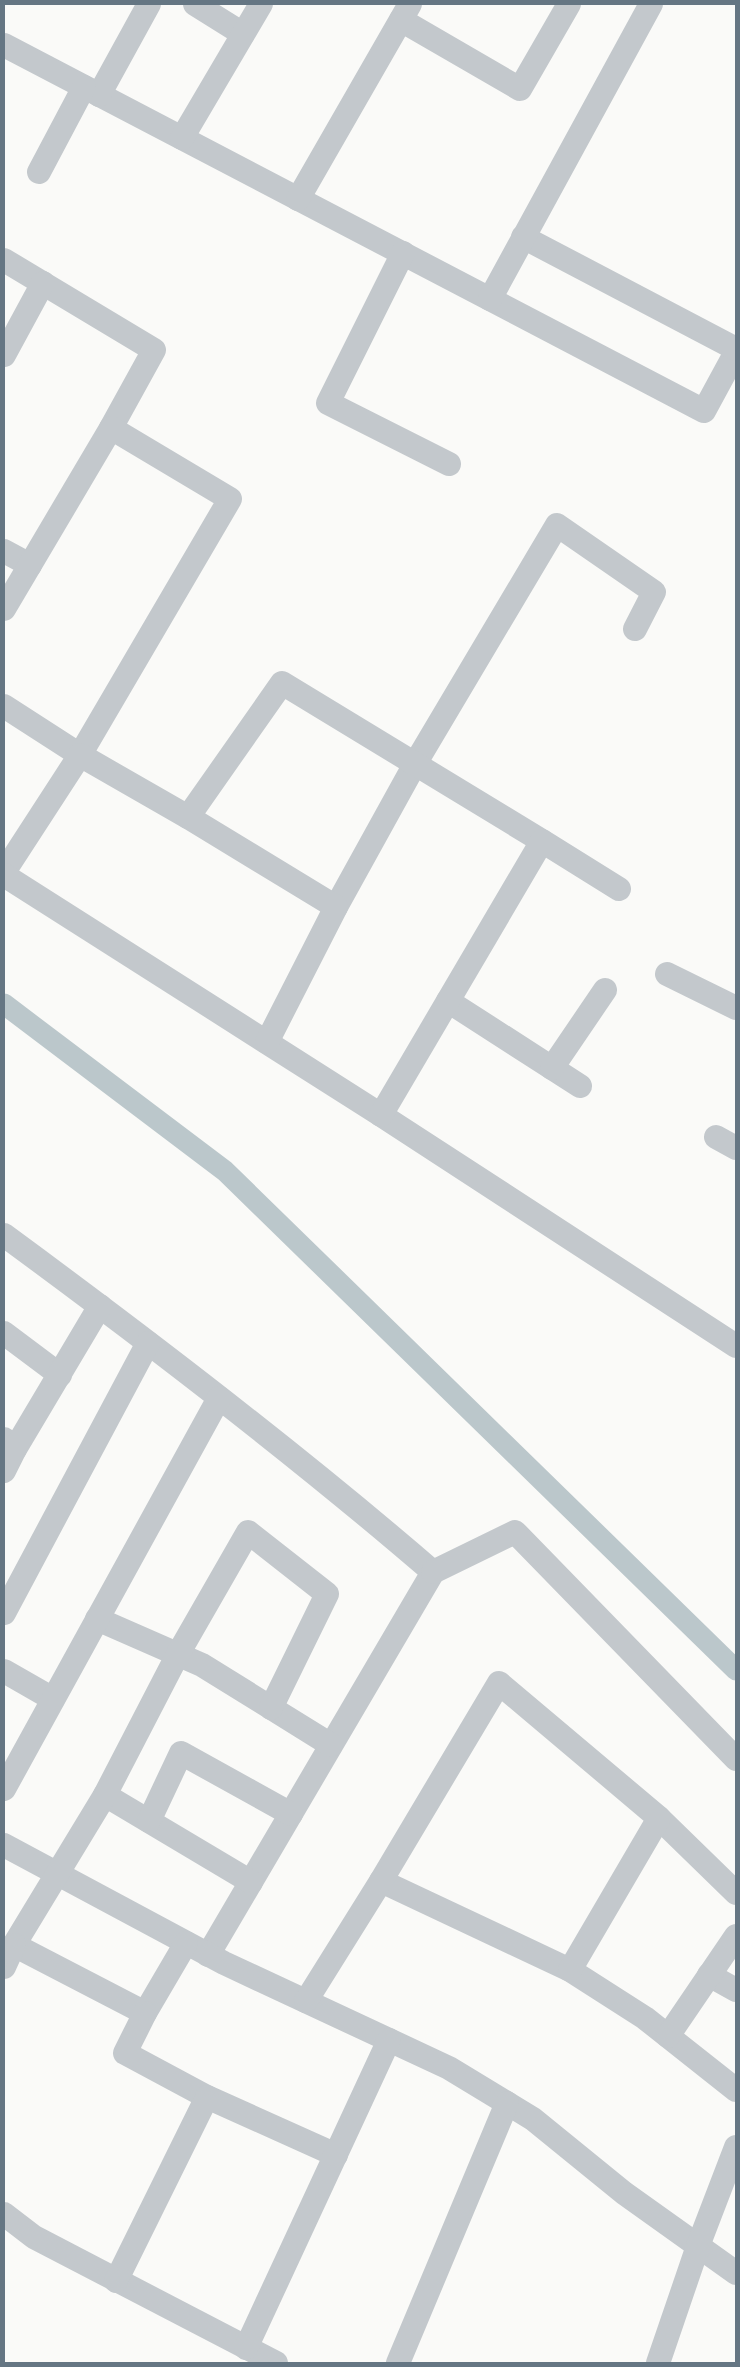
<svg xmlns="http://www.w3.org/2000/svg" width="740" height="2367" font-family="Commissioner,sans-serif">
<rect width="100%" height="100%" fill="#fafaf8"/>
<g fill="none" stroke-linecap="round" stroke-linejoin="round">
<!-- canal -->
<path stroke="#bbc7cb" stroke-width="21" d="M4,1004L225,1171L736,1670"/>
<!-- minor -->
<g stroke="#c3c8cc" stroke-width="24">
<path d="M195,4L243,34"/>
<path d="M401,20L520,89L569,4"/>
<path d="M4,45L704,411L736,352"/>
<path d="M99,95L149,4"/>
<path d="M182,138L261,4"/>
<path d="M39,172L84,87"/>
<path d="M298,199L410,4"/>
<path d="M523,237L736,349"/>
<path d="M403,253L328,403L449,464"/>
<path d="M4,260L154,350L111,428"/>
<path d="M490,299L651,4"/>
<path d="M4,355L43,283"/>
<path d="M4,551L30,565"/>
<path d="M4,609L111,428L230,499L80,755L4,706"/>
<path d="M4,872L80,755L188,817"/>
<path d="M4,875L381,1115L736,1346"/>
<path d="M336,907L415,764L557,525L654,592L635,629"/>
<path d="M667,974L736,1008"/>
<path d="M448,1001L580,1086"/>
<path d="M267,1042L336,907L188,817L282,683L542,841"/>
<path d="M552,1068L605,990"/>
<path d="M381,1115L542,841L619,889"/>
<path d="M716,1137L736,1148"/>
<path d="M4,1235C151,1343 295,1453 433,1572L208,1955"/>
<path d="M4,1333L60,1375"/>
<path d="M4,1439L15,1449L4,1471"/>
<path d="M15,1449L100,1306"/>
<path d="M433,1572L515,1532L736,1759"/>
<path d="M4,1613L148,1343"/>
<path d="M97,1619L202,1665L331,1745"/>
<path d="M4,1671L53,1699"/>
<path d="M4,1789L219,1398"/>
<path d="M105,1795L251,1882"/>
<path d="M659,1818L736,1893"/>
<path d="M149,1821L181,1753L291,1814"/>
<path d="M4,1845L224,1963L449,2068L533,2119L624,2193L736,2273"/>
<path d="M381,1881L570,1970L645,2018L736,2090"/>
<path d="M186,1943L145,2013L14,1945L105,1795L178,1654L248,1532L327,1594L271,1708"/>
<path d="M4,1967L14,1945"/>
<path d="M709,1975L736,1990"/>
<path d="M306,2001L381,1881L499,1683L659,1818L570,1970"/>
<path d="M145,2013L125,2053L207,2097"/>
<path d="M668,2036L736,1936"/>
<path d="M4,2214L34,2237L276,2363"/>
<path d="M116,2281L207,2097L336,2155"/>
<path d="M246,2348L389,2040"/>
<path d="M398,2363L507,2103"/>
<path d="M658,2363L698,2246L736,2147"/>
</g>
</g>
<!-- border -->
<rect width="740" height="2367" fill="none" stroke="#657683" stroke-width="10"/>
</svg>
